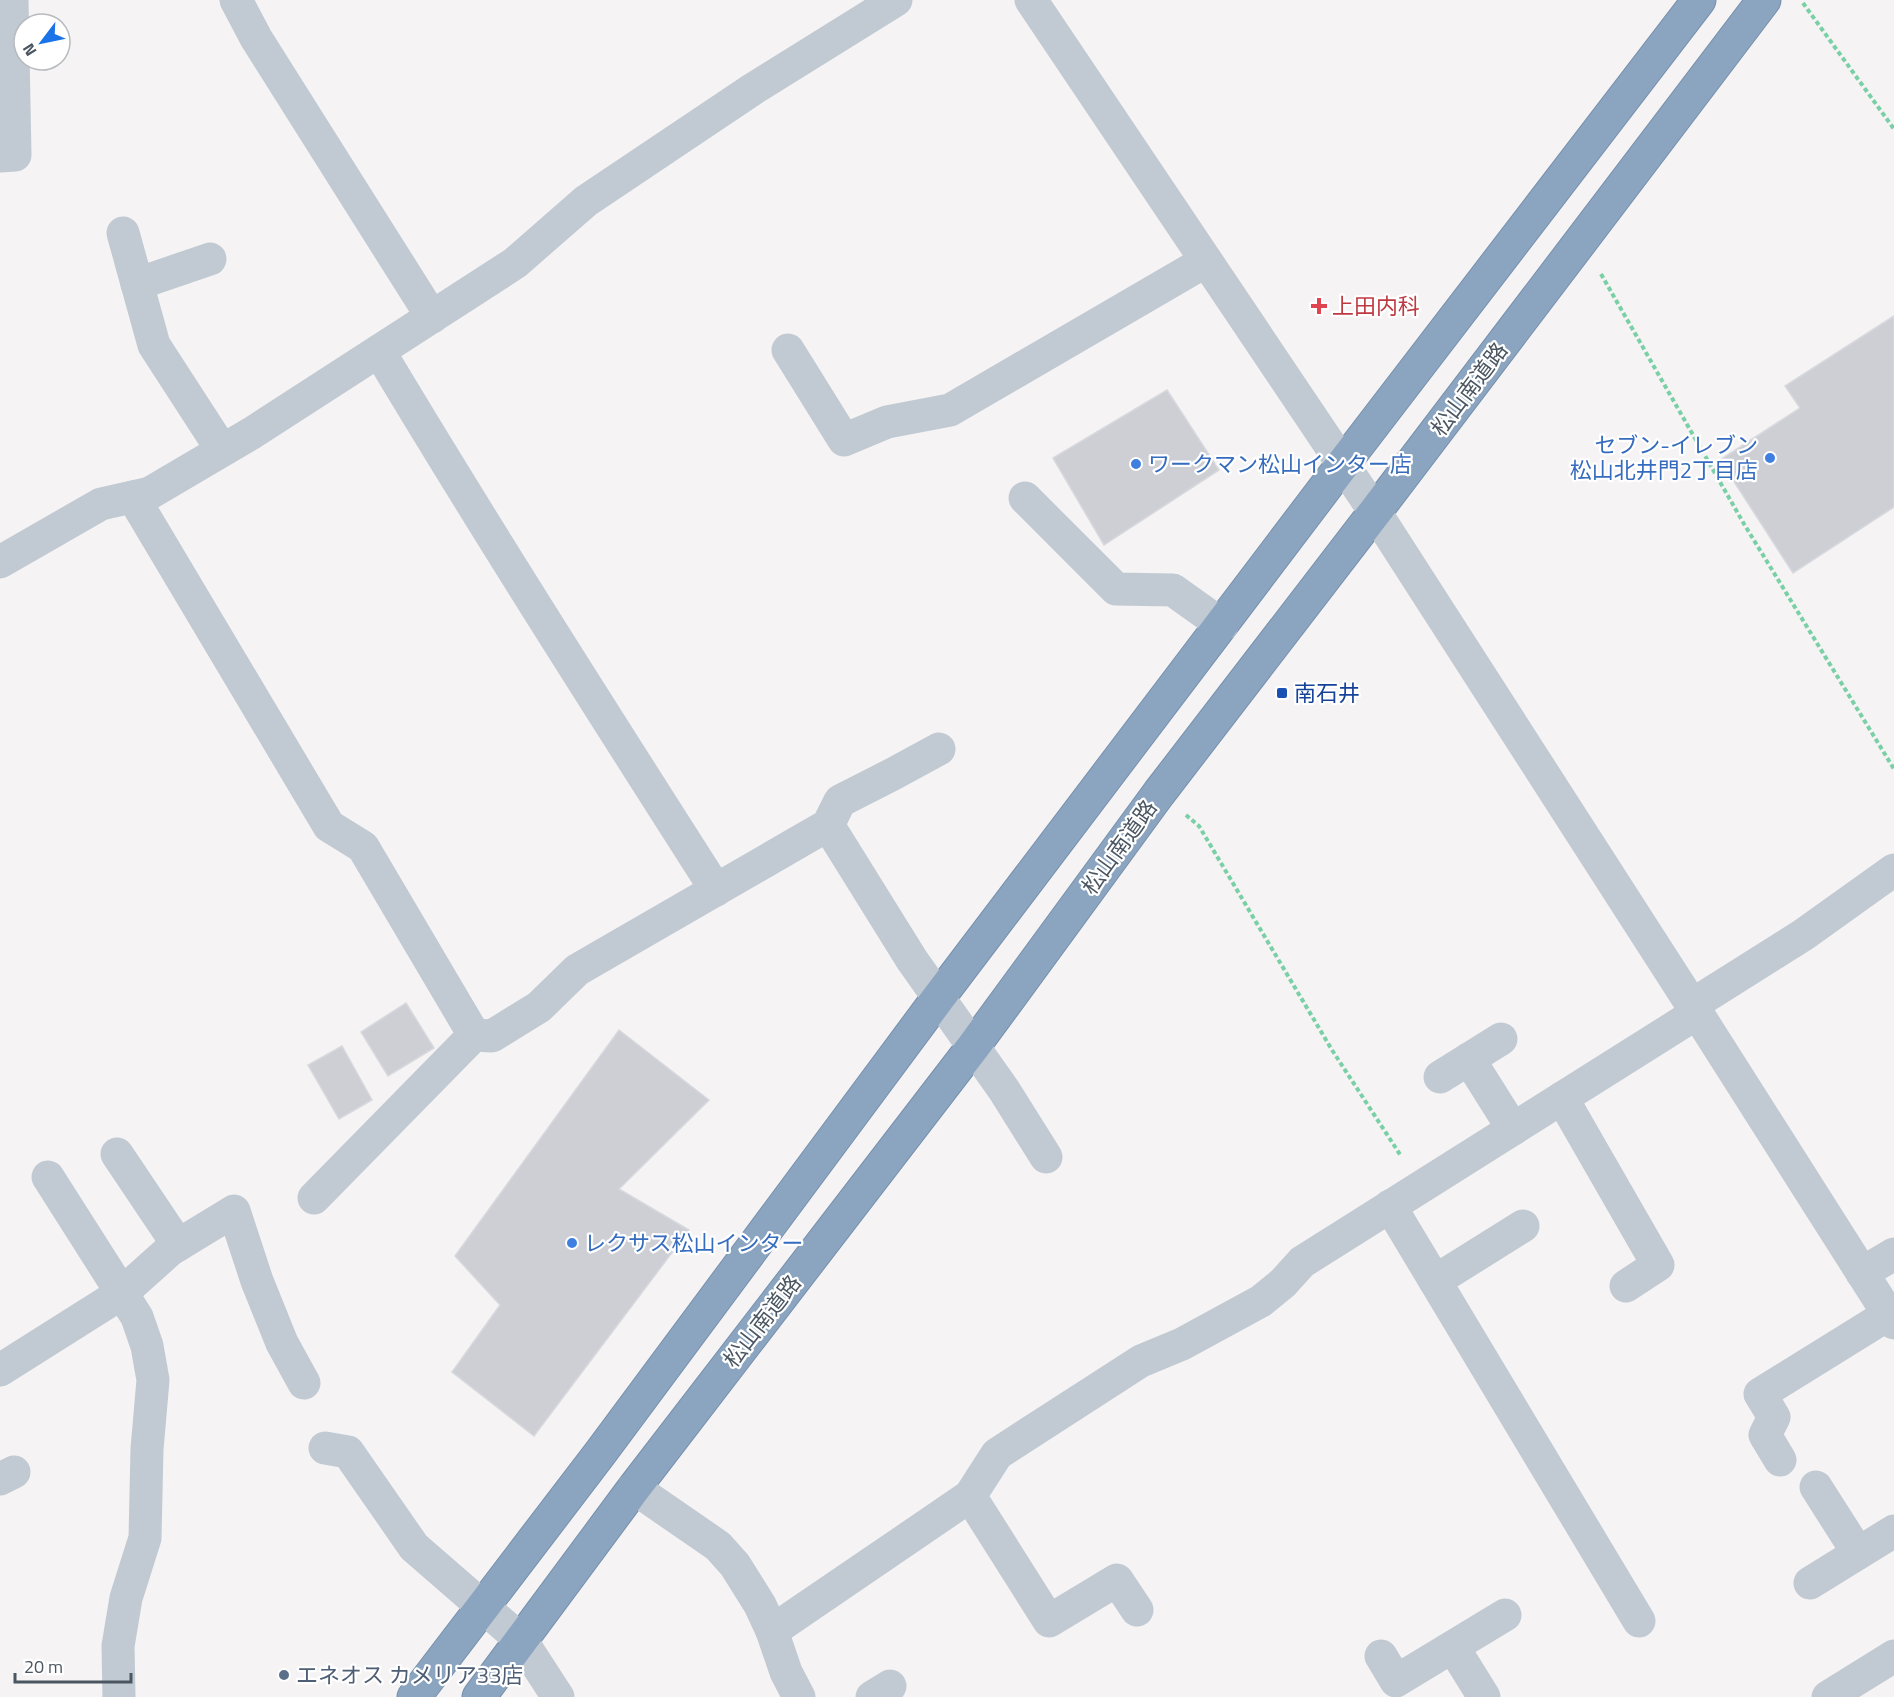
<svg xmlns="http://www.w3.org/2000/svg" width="1894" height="1697" font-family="'Titillium Web','Noto Sans JP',sans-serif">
<rect width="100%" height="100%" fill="#f5f3f3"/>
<!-- building -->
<g fill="#cdcfd5" stroke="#d7d9de" stroke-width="1.5">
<path d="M1894,316V507L1793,573L1720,460L1800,408L1785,386Z"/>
<path d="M1167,390L1219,470L1104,545L1053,458Z"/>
<path d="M406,1003L434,1048L388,1076L361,1032Z"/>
<path d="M619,1030L709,1100L619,1189L689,1230L534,1436L452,1372L500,1305L455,1256Z"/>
<path d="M342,1046L372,1100L339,1119L308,1065Z"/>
</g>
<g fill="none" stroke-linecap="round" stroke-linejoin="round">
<!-- highway casing -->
<g stroke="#7690ad" stroke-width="35">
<g id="highway">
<path d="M414,1697L601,1452L939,997L1343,464L1699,0"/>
<path d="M479,1697L634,1488L973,1047L1159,793L1375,512L1764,0"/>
</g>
</g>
<!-- path -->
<g stroke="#7ad0a6" stroke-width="4" stroke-dasharray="4.5 3" stroke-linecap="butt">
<path d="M1803,3L1894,129"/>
<path d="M1601,274L1744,524L1894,769"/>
<path d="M1186,815L1199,826L1332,1050L1401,1156"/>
</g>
<!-- street -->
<g stroke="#c1cad2" stroke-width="33">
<path d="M236,0L256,38L432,317"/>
<path d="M1031,0L1375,512L1692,1005L1894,1323"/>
<path d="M0,156L15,155L12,0"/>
<path d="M123,233L154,345L222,450"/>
<path d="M137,284L210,259"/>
<path d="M788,350L844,440L887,422L950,410L1206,261"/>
<path d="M379,351C488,533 602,711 716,890"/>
<path d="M133,497L329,826L363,847L474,1035L314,1198"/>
<path d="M1025,498L1116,589L1173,590L1222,625"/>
<path d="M0,562L101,504L150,493L252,433L515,263L586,201L753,89L896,0"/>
<path d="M828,825L912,960L1004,1090L1046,1157"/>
<path d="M1692,1005L1803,935L1894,870"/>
<path d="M474,1035L492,1036L539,1007L577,970L828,825L840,801L893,774L939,749"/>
<path d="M1469,1059L1513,1129"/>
<path d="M1440,1077L1501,1039"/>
<path d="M1562,1098L1658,1265L1626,1286"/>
<path d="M117,1154L178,1245"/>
<path d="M48,1177L137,1317L147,1346L153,1380L147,1449L145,1538L126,1598L118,1646L119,1697"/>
<path d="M1390,1206L1639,1621"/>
<path d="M1862,1273L1894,1254"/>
<path d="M1435,1281L1523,1226"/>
<path d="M0,1370L122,1293L170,1250L234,1211L257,1281L282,1343L304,1383"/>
<path d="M325,1448L348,1452L414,1547L521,1640L558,1697"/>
<path d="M1780,1460L1765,1435L1774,1417L1760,1394L1889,1314"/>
<path d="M0,1479L14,1472"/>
<path d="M1816,1487L1858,1553"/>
<path d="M634,1488L718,1546L735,1565L760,1605L772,1631L786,1672L799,1697"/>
<path d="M970,1496L1049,1621L1117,1580L1137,1610"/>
<path d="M1810,1583L1894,1531"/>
<path d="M772,1631L970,1496L997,1454L1141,1361L1182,1344L1261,1301L1283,1283L1302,1262L1697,1013"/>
<path d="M1453,1647L1484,1697"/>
<path d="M1381,1656L1396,1681L1505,1615"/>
<path d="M872,1697L890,1686"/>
<path d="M1828,1697L1894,1656"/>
</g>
<!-- highway -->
<use href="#highway" stroke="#8ba5c1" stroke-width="33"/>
</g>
<!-- markers -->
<path fill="#e0444e" stroke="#fff" stroke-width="2" d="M1316 297h6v6h6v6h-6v6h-6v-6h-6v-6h6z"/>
<g fill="#3f7fe0" stroke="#fff" stroke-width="2">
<circle cx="1770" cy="458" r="6"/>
<circle cx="1136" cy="464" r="6"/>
<circle cx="572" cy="1243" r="6"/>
</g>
<rect fill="#1a4fb4" stroke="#fff" stroke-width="2" x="1276" y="687" width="12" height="12" rx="3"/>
<circle fill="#5c6f8a" stroke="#fff" stroke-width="2" cx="284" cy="1675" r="6"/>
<g text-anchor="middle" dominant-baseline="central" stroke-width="4.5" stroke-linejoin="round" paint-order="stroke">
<!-- health labels -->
<g font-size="22" fill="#be3a42" stroke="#fff" text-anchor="start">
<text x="1332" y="306">上田内科</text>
</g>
<!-- street labels -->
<g font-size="22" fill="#4a5661" stroke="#fff">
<text transform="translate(1469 389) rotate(-53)">松山南道路</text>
<text transform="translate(1119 847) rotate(-54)">松山南道路</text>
<text transform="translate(762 1321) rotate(-52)">松山南道路</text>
</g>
<!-- shop labels -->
<g font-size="22" fill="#366cbe" stroke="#fff" text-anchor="start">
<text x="1758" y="445" text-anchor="end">セブン-イレブン<tspan x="1758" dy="25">松山北井門2丁目店</tspan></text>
<text x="1148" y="464">ワークマン松山インター店</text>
<text x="584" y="1243">レクサス松山インター</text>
</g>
<!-- transit labels -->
<g font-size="22" fill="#164399" stroke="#fff" text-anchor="start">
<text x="1294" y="693">南石井</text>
</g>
<!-- service labels -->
<g font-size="22" fill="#4e5e75" stroke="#fff" text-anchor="start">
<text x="296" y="1675">エネオス カメリア33店</text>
</g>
</g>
<!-- north arrow -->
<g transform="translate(42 42) rotate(238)"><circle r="28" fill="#ffffff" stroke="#b7bbc0" stroke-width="1.5"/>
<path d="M0-4.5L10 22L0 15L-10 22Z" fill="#1a73e8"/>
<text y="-9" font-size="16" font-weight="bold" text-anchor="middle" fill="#4a5661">N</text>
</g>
<!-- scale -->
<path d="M15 1673v9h116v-9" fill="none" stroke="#4a5661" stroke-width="3"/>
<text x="24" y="1673" font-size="18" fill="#4a5661" stroke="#ffffff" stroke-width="4.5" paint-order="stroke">20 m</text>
</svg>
